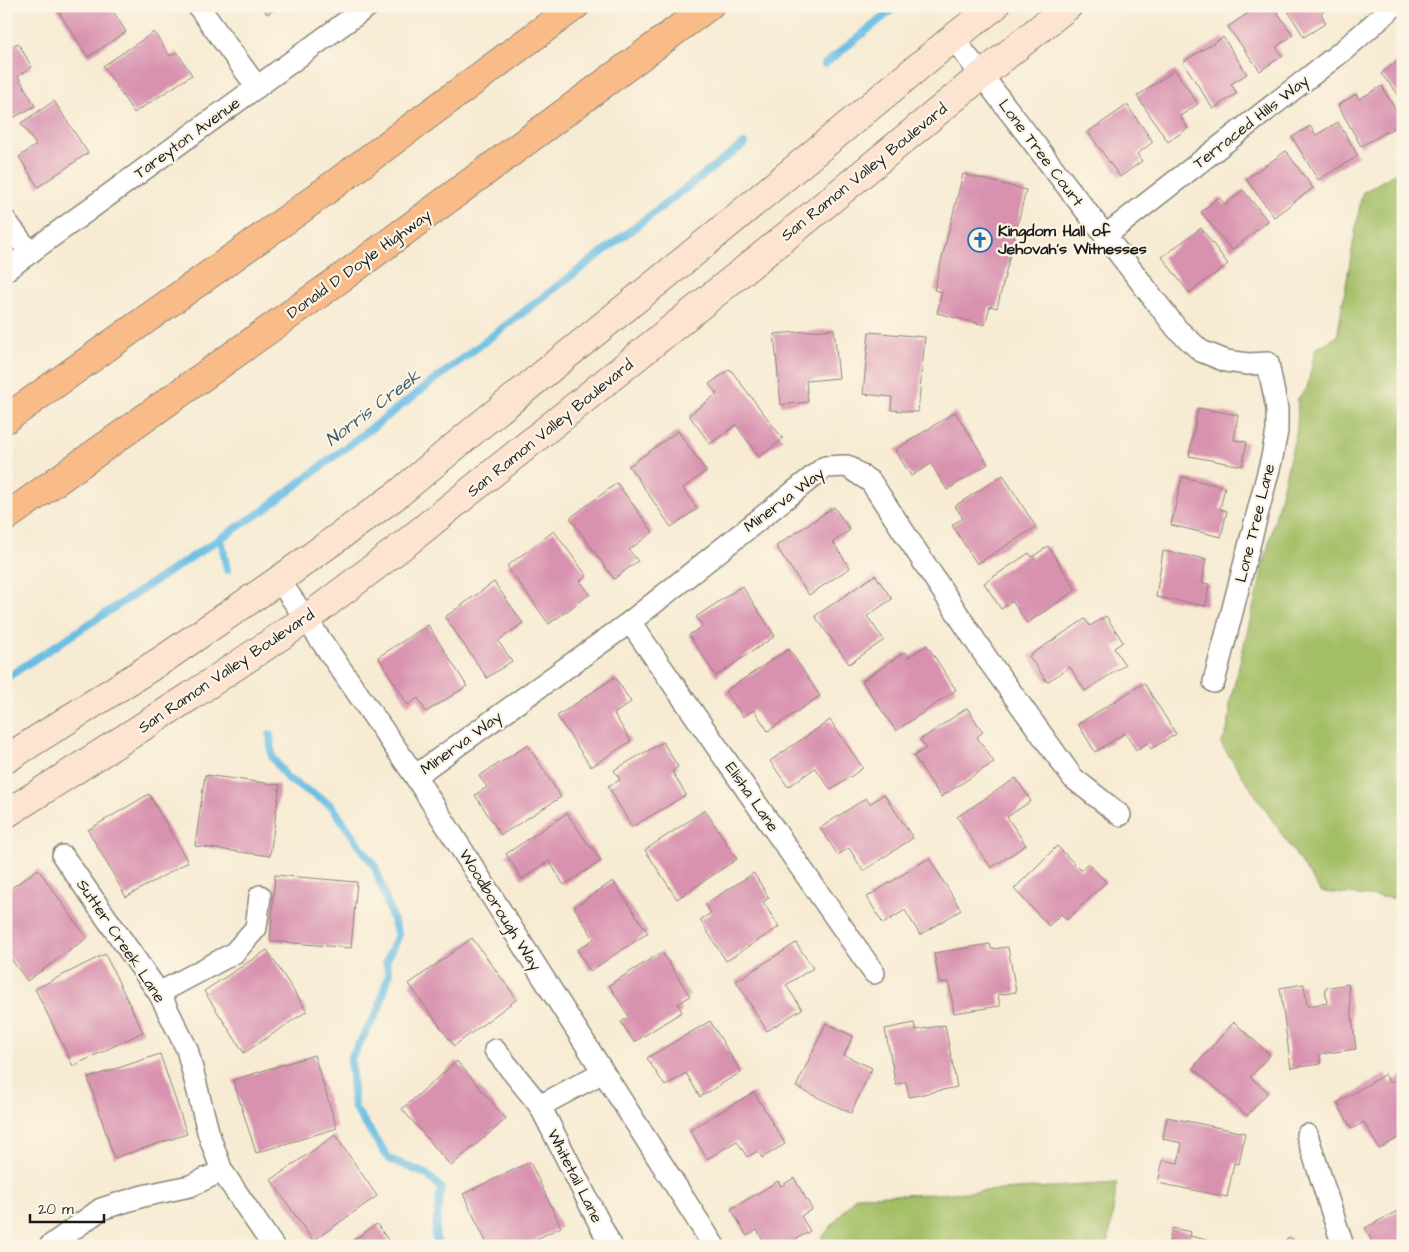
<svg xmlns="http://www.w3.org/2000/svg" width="1409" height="1252" font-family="'Architects Daughter',sans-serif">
<rect width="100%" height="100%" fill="#fcf5e5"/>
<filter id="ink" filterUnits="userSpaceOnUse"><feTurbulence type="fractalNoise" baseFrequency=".02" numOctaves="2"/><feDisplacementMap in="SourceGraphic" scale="10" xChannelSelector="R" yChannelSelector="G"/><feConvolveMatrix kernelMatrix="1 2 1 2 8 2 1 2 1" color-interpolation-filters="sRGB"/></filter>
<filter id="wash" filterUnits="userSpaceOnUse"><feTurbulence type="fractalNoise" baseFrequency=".0096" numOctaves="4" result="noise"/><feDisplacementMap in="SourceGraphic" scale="20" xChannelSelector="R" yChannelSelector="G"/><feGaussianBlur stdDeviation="1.12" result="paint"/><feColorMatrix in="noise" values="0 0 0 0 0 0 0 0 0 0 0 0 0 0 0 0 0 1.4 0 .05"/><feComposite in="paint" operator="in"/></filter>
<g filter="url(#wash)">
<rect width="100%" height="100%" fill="#f7ebd3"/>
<!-- green -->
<g fill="#a3be65" stroke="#606d40">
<path d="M1403,167V899L1321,892L1221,744C1229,730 1230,718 1230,702L1297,429L1298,398L1307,388L1316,348L1337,337L1362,193L1389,177Z"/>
<path d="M1117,1183L1108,1246H815L856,1196L935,1194Z"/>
</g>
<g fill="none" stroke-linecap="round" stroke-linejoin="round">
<!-- stream -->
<g stroke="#67bde4" stroke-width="8">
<path d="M825,64L897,6"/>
<path d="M221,538L227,570"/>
<path d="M6,678L264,510L744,144"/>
<path d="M270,735L272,757L288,779L331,805L375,867L398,935L386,962L389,974L379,1009L351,1058L354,1107L389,1159L426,1174L441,1188L435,1236L440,1246"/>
</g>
</g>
<g id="blocks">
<!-- building -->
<g fill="#d891af">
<path d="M55,6H110L126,32L88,57Z"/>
<path d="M262,6H279L267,14Z"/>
<path d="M1258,6H1273L1293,35L1276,47L1282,56L1260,71L1228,27Z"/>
<path d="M1285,6H1331L1321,13L1326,23L1304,37Z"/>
<path d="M154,32L170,56L177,52L192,75L134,113L103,66Z"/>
<path d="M1223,37L1247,74L1231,84L1237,93L1213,109L1183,62Z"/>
<path d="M18,43L32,67L18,76L35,106L6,122V49Z"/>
<path d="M1403,56V100L1381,74Z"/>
<path d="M1175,70L1198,104L1180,116L1188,128L1168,142L1137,96Z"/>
<path d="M1382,86L1403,123L1361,146L1338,105L1356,94L1359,99Z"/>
<path d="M54,101L88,153L38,187L19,157L36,145L21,123Z"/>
<path d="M1127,105L1153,142L1137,154L1142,161L1120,177L1088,132Z"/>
<path d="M1338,122L1358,156L1318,180L1292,137L1310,126L1316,135Z"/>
<path d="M1286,151L1313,188L1274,217L1246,179Z"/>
<path d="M963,174L1026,190L997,308L990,306L985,325L937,313L942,292L934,290Z"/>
<path d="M1243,190L1268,221L1232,250L1201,212L1219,197L1225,205Z"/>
<path d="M1201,228L1228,264L1189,293L1162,257Z"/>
<path d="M834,329L839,378L806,381L808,402L781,405L774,334Z"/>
<path d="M869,332L925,337L918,412L891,410L892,397L863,394Z"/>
<path d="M730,369L783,439L759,457L736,425L710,444L689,415L717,394L709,384Z"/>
<path d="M1198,408L1238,415L1234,440L1247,442L1242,466L1189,456Z"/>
<path d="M955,412L988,464L947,490L931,464L911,476L895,450Z"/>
<path d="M678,431L706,471L683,488L697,509L671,527L629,466Z"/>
<path d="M1003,475L1036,527L977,564L952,525L963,518L955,506Z"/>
<path d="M1182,477L1225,487L1220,509L1227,511L1221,537L1171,525Z"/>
<path d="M617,483L653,532L629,550L638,561L614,579L570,518Z"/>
<path d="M834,507L850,530L833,542L850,568L809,595L776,546Z"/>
<path d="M554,531L587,576L580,581L590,594L549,624L507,566Z"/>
<path d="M1048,546L1076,590L1027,623L1012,601L1001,609L984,583L1029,553L1032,557Z"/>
<path d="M1163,551L1206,559L1202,583L1209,584L1206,606L1156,597Z"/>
<path d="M875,575L892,599L867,616L884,640L849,664L815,616Z"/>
<path d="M494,582L523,623L498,641L512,661L487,678L445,617Z"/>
<path d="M742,586L775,636L716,676L689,635L703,626L696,617Z"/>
<path d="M1106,616L1123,642L1114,648L1125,665L1085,691L1070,667L1047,682L1029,656L1085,619L1090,626Z"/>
<path d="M428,625L467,686L426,712L418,698L408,705L378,657Z"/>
<path d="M927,645L956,690L896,731L862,681L905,652L909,657Z"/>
<path d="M789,649L820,696L768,731L754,710L743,717L725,691Z"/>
<path d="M615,677L631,702L614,714L631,741L591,767L557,716Z"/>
<path d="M1144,683L1176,734L1151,749L1148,743L1136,750L1125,733L1095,752L1078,724Z"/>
<path d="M967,708L983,732L977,737L994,762L941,797L914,756L926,748L920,740Z"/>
<path d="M830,720L863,768L831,790L815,768L788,787L770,761Z"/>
<path d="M663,742L678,767L672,771L686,795L632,827L608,786L620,780L614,770Z"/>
<path d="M528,745L561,797L501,835L475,795L487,787L479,776Z"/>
<path d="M205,775L280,785L270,856L195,846Z"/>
<path d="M1016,778L1031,801L1007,817L1026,845L991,868L957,817Z"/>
<path d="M149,794L188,862L126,897L88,830Z"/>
<path d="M884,794L913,838L863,871L849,848L838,855L820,828L866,798L870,804Z"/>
<path d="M705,810L737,859L677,899L645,850Z"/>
<path d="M567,813L590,847L591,846L601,861L564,885L549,861L522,879L506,854Z"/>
<path d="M1057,846L1081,870L1088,863L1106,882L1067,920L1061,914L1049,926L1014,889Z"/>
<path d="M929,858L961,910L920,935L905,910L883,924L867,897Z"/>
<path d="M38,869L87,938L27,981L6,952V892Z"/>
<path d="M754,873L769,898L763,902L779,927L726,961L700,920L711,913L705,904Z"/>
<path d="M275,875L357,882L351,948L270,941Z"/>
<path d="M613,881L648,933L590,971L577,950L594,939L574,907Z"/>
<path d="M472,938L517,999L454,1046L409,984Z"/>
<path d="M796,943L813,968L786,985L802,1009L767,1031L736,981Z"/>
<path d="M990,944L991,949L1008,947L1016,992L998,995L1000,1006L954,1013L949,982L939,983L934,953Z"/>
<path d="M267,950L307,1011L244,1053L204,991Z"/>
<path d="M662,952L690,996L678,1004L682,1012L634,1042L621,1022L629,1017L609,985Z"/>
<path d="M105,954L143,1032L73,1066L35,989Z"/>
<path d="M1304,984L1307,1006L1327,1003L1325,988L1348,984L1356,1049L1320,1054L1321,1064L1291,1068L1280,988Z"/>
<path d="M710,1021L741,1072L700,1097L686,1073L665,1086L647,1058Z"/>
<path d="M1234,1022L1270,1055L1250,1077L1268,1092L1247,1116L1193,1068Z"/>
<path d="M826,1023L853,1036L844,1055L872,1068L851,1113L796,1087Z"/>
<path d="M914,1023L916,1030L945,1025L957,1087L909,1097L906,1082L896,1085L885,1029Z"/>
<path d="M160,1054L187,1134L114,1158L88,1078Z"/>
<path d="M314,1055L337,1128L256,1153L233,1080Z"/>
<path d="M457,1061L506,1119L451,1166L402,1109Z"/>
<path d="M1385,1074L1390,1083L1403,1075V1135L1379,1149L1364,1122L1352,1129L1337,1103Z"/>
<path d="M754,1092L785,1144L762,1158L758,1151L747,1157L737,1141L707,1159L690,1130Z"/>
<path d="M1167,1117L1245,1133L1239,1164L1234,1163L1227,1197L1158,1183L1163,1160L1178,1163L1182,1143L1163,1139Z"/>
<path d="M335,1135L377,1196L313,1241L271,1180Z"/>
<path d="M530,1162L561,1227L522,1246H488L463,1194Z"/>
<path d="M794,1178L812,1209L801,1216L810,1231L785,1246H766L757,1230L747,1236L731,1209L778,1181L781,1186Z"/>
<path d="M1403,1208V1246H1374L1365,1228Z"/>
<path d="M377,1224L392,1246H344Z"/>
<path d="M1172,1228L1191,1232L1190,1236L1219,1243L1218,1246H1168Z"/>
<path d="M1290,1237L1296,1246H1278Z"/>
</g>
</g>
</g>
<g filter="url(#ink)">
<use href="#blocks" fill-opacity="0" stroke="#8a8478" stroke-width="1"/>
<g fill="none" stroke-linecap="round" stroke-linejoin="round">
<!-- street casing -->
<g stroke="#8a8478" stroke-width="24">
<g id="street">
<path d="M198,6L257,87"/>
<path d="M953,38L1177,329L1201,351L1226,361L1248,364L1268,363L1277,409V431L1272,457L1214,682"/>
<path d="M6,221L30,253"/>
<path d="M1105,236L1345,49L1394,6"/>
<path d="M6,270L368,6"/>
<path d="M279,580L415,776L714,1246"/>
<path d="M630,622L874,973"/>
<path d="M415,776L630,622L825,467L847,466L871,482L988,660L1073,778L1120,815"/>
<path d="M63,856L159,993L187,1049L209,1135L222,1171L273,1246"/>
<path d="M159,993L234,953L256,928L260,896"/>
<path d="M495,1050L540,1106L611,1246"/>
<path d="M540,1106L603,1072"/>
<path d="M1307,1135L1343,1246"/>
<path d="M50,1246L101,1209L143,1196L190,1186L222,1171"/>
</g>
</g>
<!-- secondary casing -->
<g stroke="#8a8478" stroke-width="30">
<g id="secondary">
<path d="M6,759L165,658L279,580L398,494L478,427L692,254L953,38L995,6"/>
<path d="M6,814L191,696L306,619L406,543L810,217L982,75L1068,6"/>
</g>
</g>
<!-- highway casing -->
<g stroke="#8a8478" stroke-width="30">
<g id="highway">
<path d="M6,419L297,212L575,6"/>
<path d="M6,517L344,276L709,6"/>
</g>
</g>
<!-- street -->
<use href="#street" stroke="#fff" stroke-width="21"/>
<!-- secondary -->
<use href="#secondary" stroke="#fde4d0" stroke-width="28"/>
<!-- highway -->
<use href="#highway" stroke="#f9bc89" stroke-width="28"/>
</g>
</g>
<!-- icons -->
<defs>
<g id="church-ring" transform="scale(1.25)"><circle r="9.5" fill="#fcf5e5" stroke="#1f6fb2" stroke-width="1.5"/><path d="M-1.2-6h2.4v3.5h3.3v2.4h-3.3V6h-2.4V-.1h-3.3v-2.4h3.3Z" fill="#1f6fb2"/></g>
</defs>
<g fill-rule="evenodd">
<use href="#church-ring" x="980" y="240"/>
</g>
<g text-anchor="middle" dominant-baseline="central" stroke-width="4.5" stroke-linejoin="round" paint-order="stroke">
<!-- street labels -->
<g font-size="16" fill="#1c1c1c" stroke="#fcf5e5">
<text transform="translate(1251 122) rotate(-38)">Terraced Hills Way</text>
<text transform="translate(187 138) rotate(-36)">Tareyton Avenue</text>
<text transform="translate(1041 153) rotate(53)">Lone Tree Court</text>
<text transform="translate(864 172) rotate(-39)">San Ramon Valley Boulevard</text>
<text transform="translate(359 264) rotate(-36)">Donald D Doyle Highway</text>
<text transform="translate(550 428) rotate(-39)">San Ramon Valley Boulevard</text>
<text transform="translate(784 500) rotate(-37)">Minerva Way</text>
<text transform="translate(1255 523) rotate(-76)">Lone Tree Lane</text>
<text transform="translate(226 671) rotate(-34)">San Ramon Valley Boulevard</text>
<text transform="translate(461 743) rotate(-36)">Minerva Way</text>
<text transform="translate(752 797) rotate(55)">Elisha Lane</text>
<text transform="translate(500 910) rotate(58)">Woodborough Way</text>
<text transform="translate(121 941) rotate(56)">Sutter Creek Lane</text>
<text transform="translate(575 1176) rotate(63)">Whitetail Lane</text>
</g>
<!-- poi labels -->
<g font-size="16" font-weight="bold" fill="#1c1c1c" stroke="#fcf5e5" text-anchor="start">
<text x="998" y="231">Kingdom Hall of<tspan x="998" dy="18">Jehovah's Witnesses</tspan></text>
</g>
<!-- water labels -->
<g font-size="18" font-style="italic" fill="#3a5c6c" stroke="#fcf5e5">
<text transform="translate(373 408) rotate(-37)">Norris Creek</text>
</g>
</g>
<!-- margin -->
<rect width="1409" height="1252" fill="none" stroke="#fcf5e5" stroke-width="25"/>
<!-- scale -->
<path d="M30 1214v8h74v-8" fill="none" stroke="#1c1c1c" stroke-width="2.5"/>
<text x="38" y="1214" font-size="15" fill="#1c1c1c" stroke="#fcf5e5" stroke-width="4" paint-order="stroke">20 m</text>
</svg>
